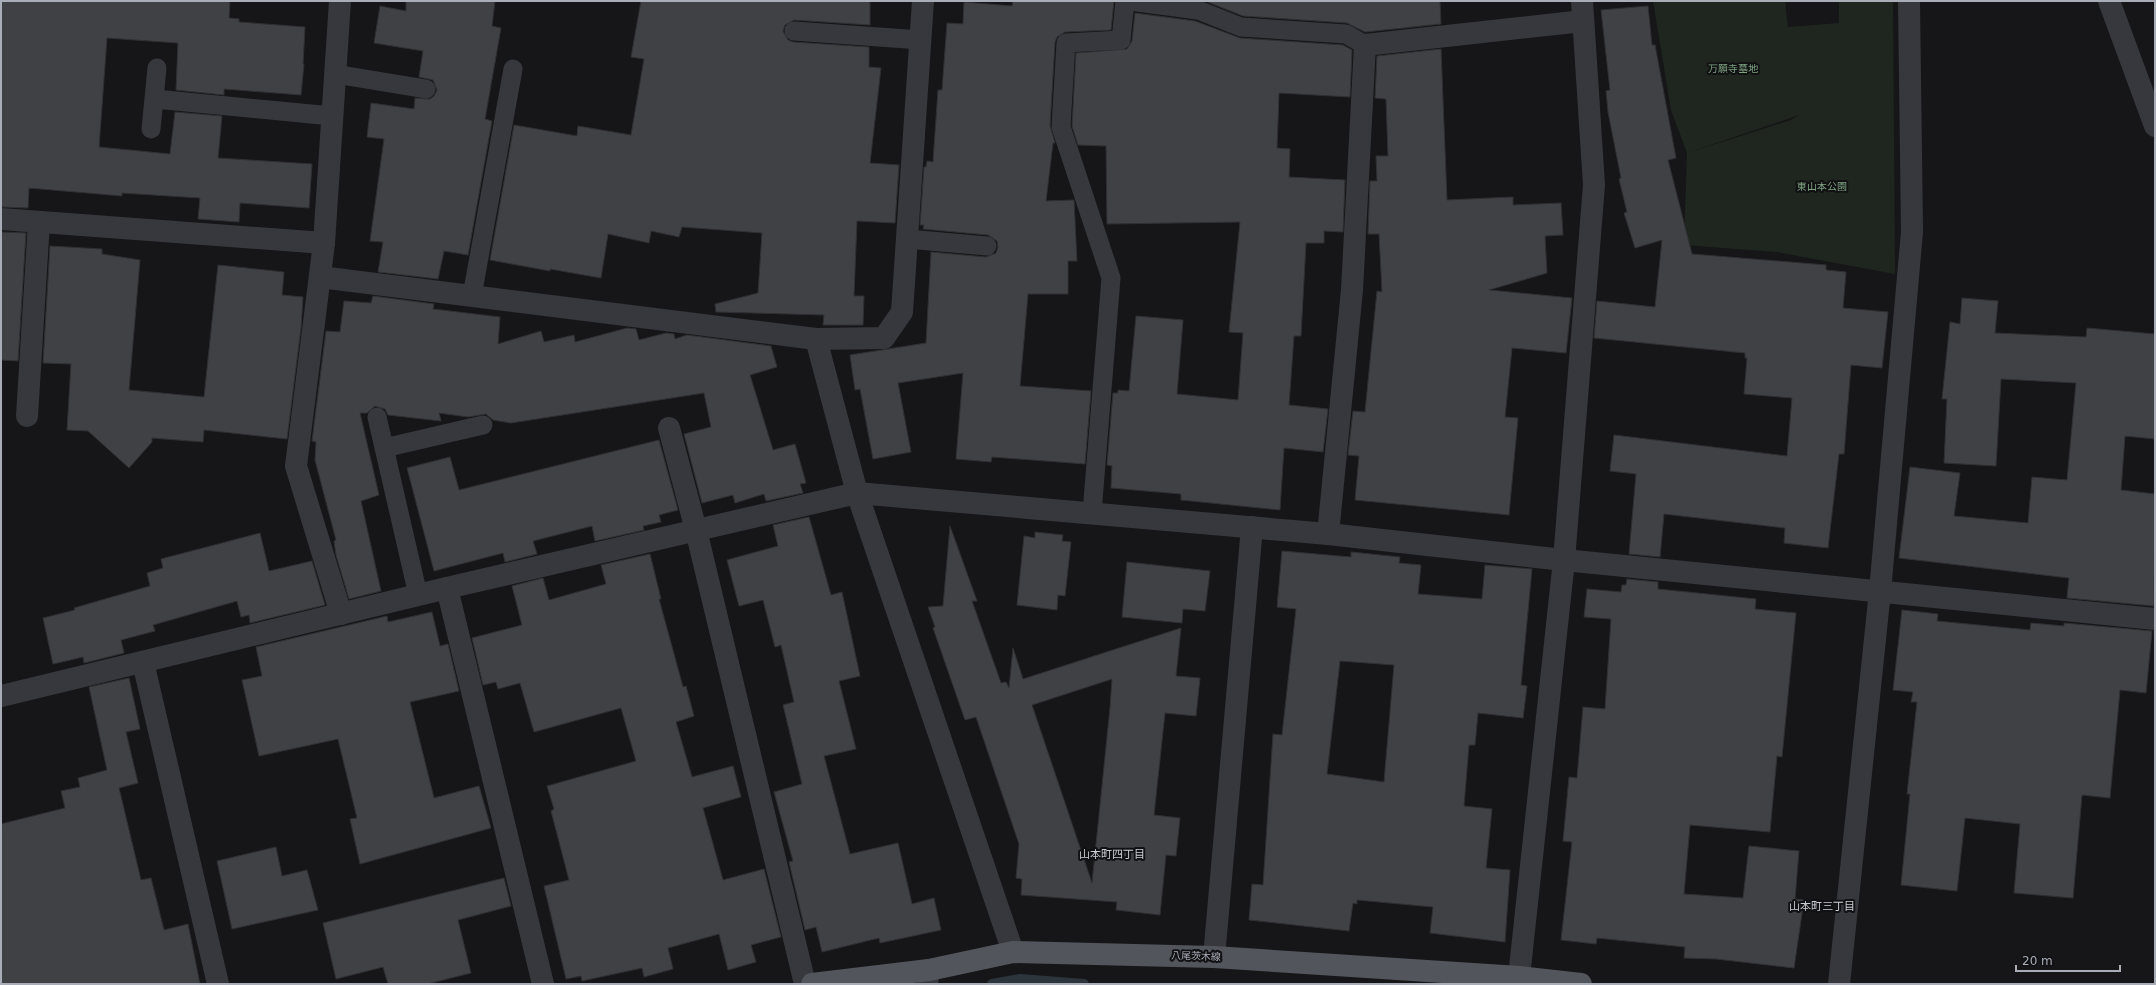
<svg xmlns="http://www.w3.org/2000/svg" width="2156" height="985" font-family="'DejaVu Sans','Noto Sans JP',sans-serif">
<rect width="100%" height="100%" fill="#161618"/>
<!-- green -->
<path fill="#1e261f" d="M1653,1H1785L1788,27L1839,23V1H1893L1895,274L1776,252L1684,245L1687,153L1791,120L1799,115L1687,153L1671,110Z"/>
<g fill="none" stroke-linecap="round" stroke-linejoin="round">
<!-- stream -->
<path stroke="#2c353c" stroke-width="10" d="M992,984L1020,979L1084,984"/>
</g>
<!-- building -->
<g fill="#404145" stroke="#303034" fill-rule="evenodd">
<path d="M1,1H230L229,18L239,19V22L305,27L303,64H304L301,95L224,89V95L176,90L178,43L107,38L99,147L170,154L175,112L222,116L218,158L312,164L309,208L240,203L239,222L198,219L200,198L122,193V196L29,188L28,208L1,207Z"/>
<path d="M406,1H495L492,26L501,28L485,119L492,121L468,255L444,251L438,279L378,272L383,242L370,241L384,139L367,137L371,103L414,109L415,98L430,99L434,96L437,90L433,80L419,77L423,51L374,43L380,6L406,11Z"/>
<path d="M641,1H870V25L794,20L785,25L783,31L788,40L793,42L869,47V67L881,68L870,163L899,165L895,223L857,221L854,296H864L863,325H823L824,315L716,312L715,304L758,293L762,233L682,227L679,237L651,231L649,243L608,234L601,278L550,269V271L490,260L514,125L577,136L578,126L631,135L644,59L631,57Z"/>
<path d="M1013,1H1114L1111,30L1065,32L1057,37L1055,42L1050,126L1055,143H1053L1046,201L1074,200L1077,261H1068V294H1028L1020,386L1091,391L1085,464L992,457L991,462L956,459L963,373L898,383L911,452L873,459L860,389L855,390L850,355L926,343L931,252L986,257L996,253L998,247L997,241L988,235L923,229L924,225H920L924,167H926L927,161L933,162L938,90H942L947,23L963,24L964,2L1012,6Z"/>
<path d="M1205,1H1440L1441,24L1365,32L1347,23L1243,16Z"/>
<path d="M1648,6L1652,45H1655L1676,158L1668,160L1692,254L1826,265V270L1846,272L1843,308L1888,312L1882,368L1851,365L1844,454H1839L1828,548L1784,543L1785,528L1664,514L1660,557L1629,554L1636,474L1610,471L1614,435L1787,456L1792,398L1744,394L1747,358H1745V353L1594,338L1597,301L1655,307L1662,240L1635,248L1624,213L1627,212L1619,179L1621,178L1608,112L1606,91L1610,90L1601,10Z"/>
<path d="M1135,13L1195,21L1240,38L1343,45L1352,50L1350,97L1279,93L1277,148L1290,149L1289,177L1345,180L1343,232L1324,231V243H1306L1301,336H1294L1289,405L1328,409L1323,452L1284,448L1280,510L1181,500V494L1111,488L1112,466L1107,465L1113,393H1118V390L1129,391L1136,316L1183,320L1177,394L1238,400L1243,333L1229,332L1240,222L1107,224L1106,146L1078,145L1072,126L1076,53L1127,49L1132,41Z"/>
<path d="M1441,49L1447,200L1513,197V205L1561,203L1563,235L1545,236L1547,273L1489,290L1572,298L1566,353L1512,348L1505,417L1518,418L1509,515L1355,500L1359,456L1348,455L1353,411L1365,412L1377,291L1382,292L1379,234H1368L1370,181H1377L1376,156H1388L1386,99L1375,98L1377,56Z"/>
<path d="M1,232L26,233L18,361L1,360Z"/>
<path d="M50,246L102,249V254L140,260L129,390L204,397L218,265L284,272L282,295L303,297L301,328L287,439L204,430L203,442L152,438V442L129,468L88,431L67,430L71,364L43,363Z"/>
<path d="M373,296L434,304L433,309L500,317L498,344L541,331L544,342L574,335L575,342L627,328L636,329L639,340L666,333L674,334L675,339L687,335L771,346L777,367L750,375L773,450L795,444L806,483L800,484L803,493L766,501L764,494L735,503L733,495L702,503L684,434L711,427L704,393L511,423L493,420L486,414L468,417L439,413L441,421L388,415L385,409L375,406L367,413H360L379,495L361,501L381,591L349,599L336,555L334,541L336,540L315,460L316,442L312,441L326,331L340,332L344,301L371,303Z"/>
<path d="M1962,298L1998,301L1995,333L2086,337L2087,328L2155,334V439L2125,436L2121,490L2155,494L2154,606L2067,598L2069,578L1899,558L1910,467L1960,473L1954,516L2028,523L2032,477L2067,480L2076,383L2001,379L1996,466L1944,463L1947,399H1942L1950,322L1960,324Z"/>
<path d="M659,440L678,510L659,515L661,522L643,526L644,530L595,541L592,526L533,541L537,554L505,562L503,553L434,571L407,468L450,457L459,490Z"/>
<path d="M809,517L831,595L842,592L860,676L839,681L856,749L824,756L850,854L898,843L912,904L934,898L941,930L880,943L879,938L822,952L816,927L805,930L789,862L793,861L774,792L802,784L783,705L794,702L781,645L775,647L763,600L739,606L727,560L778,546L773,525Z"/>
<path d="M950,526L977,601H972L1001,683L1006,682L1009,688L1013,648L1023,679L1181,628L1176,676L1200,678L1196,716L1165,713L1154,815L1180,818L1176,856L1166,855L1160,915L1116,910L1117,902L1021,895L1022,879L1016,878L1019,844L976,717L965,720L933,628L935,627L928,607L943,606ZM1112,679L1110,708L1092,883L1032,705Z"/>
<path d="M1035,532L1063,535L1062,541L1071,542L1065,596L1058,595L1057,610L1017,605L1024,536L1035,538Z"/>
<path d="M260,533L269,571L312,561L325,605L250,623L249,615L241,617L237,601L153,625L155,631L121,640L124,653L84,663L83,657L53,664L43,618L75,610L74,608L150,586L147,573L163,568L161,559Z"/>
<path d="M1282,551L1351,557V552L1400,557L1399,563L1421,565L1418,594L1482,599L1485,565L1532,569L1521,685L1527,686L1523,718L1478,713L1475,745H1469L1464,806L1492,809L1486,868L1510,870L1505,942L1430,933L1433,907L1357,900V904L1353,903L1349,931L1249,920L1252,884L1263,885L1273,734L1282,735L1296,609L1277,607ZM1340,661L1394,665L1384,782L1327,774Z"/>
<path d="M650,554L661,599H659L683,687L686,686L694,716L676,722L692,777L733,766L741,797L703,808L723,880L764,869L781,937L751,945L756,962L728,970L719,934L668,948L673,969L644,977L642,968L582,981L581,976L566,979L544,886L569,880L551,811L554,809L547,786L636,761L621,708L534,732L520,683L498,689L496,682L483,685L472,638L522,625L512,586L543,578L549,600L606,584L601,565Z"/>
<path d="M1127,562L1210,571L1205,611L1183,609L1182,623L1122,617Z"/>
<path d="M1627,579L1658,582V589L1756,599L1755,609L1796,613L1782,757L1777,756L1770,832L1690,825L1684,894L1743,898L1749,846L1799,851L1795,899L1804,900L1794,968L1716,959L1684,958L1685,947L1597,938L1596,944L1561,940L1572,842L1563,841L1569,777L1577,778L1583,707L1605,709L1611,619L1584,617L1587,589L1621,592L1622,585H1626Z"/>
<path d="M1902,610L1938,614L1937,621L2030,630L2031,623L2064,626V623L2152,631L2146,693L2120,690L2110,798L2082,795L2073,898L2014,893L2020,824L1965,818L1957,891L1901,885L1910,794H1907L1917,702H1911L1913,692L1893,690Z"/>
<path d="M432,612L440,646L448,644L459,691L410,702L434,798L479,786L491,828L360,864L350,819L357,818L338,739L259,756L242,680L262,676L256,647L387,616L388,622Z"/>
<path d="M129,678L140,729L126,732L138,783L119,788L141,880L151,878L164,930L188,924L200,984H1V824L65,808L61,791L80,787L78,778L107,770L89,687Z"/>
<path d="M276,847L282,876L307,870L318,910L232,929L217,861Z"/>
<path d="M504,878L511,906L458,920L471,973L427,984H388L383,967L336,979L323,923Z"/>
</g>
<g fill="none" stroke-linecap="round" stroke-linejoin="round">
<!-- lane -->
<g stroke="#37383d" stroke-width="19">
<path d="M1130,1L1198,10L1241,27L1346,34L1365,45"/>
<path d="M794,31L921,40"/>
<path d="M335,74L426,89"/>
<path d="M155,99L332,116"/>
<path d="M151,129L157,68"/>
<path d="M907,239L987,246"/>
<path d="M472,296L513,69"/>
<path d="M377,417L418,595"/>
<path d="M384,448L483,425"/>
<path d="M1092,513L1111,278L1061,127L1066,43L1121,40L1125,1"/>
</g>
<!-- street -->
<g stroke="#37383d" stroke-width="22">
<path d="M340,1L324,243L296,466L341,614"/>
<path d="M2109,1L2155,126"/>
<path d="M1,219L324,243"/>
<path d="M320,277L816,339L884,338L902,312L923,1"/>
<path d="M816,339L857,493L1013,952"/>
<path d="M27,416L39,222"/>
<path d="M669,428L696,530L805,984"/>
<path d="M1328,534L1352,290L1365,45L1583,21"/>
<path d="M447,588L543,984"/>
<path d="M143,662L218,984"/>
<path d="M1,696L447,588L857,493L1328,534L1564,560L2155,619"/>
<path d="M1214,957L1252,527"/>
<path d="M1519,977L1564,560L1594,185L1582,1"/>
<path d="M927,984L929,970"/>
<path d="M1839,984L1880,591L1912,232L1909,1"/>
</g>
<!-- primary -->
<path stroke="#53555c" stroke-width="22" d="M812,984L929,970L1013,952L1214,957L1519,977L1581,984"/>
</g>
<g text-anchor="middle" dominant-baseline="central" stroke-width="4" stroke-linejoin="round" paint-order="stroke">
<!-- park labels -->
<g font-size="10" fill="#7fa381" stroke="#111113">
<text x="1733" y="68">万願寺墓地</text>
<text x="1822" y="186">東山本公園</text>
</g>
<!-- street labels -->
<g font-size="10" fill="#a8adb8" stroke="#111113">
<text transform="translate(1196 956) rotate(2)">八尾茨木線</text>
</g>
<!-- neighbourhood labels -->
<g font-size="11" fill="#c9ccd4" stroke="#111113">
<text x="1112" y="854">山本町四丁目</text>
<text x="1822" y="906">山本町三丁目</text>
</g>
</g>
<!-- border -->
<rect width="2156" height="985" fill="none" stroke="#a8adb8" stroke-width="4"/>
<!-- scale -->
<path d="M2016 965v6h104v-6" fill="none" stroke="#a8adb8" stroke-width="2"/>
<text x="2022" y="965" font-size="12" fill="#a8adb8" stroke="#111113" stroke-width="3" paint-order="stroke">20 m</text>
</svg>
